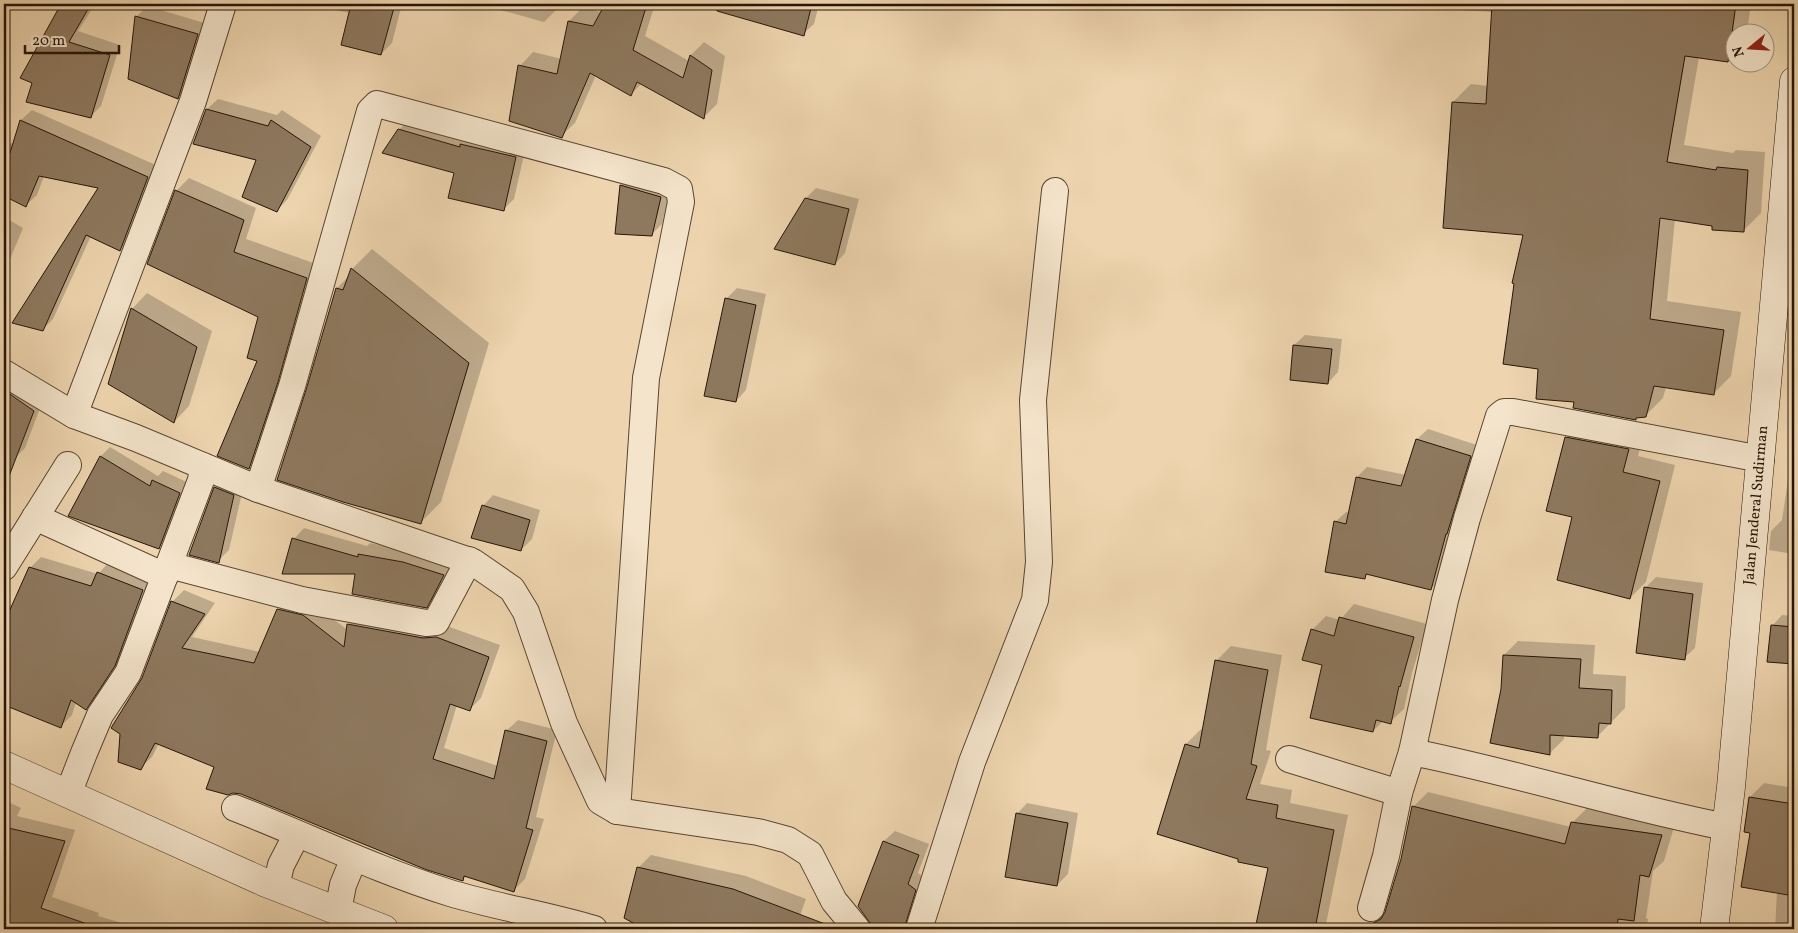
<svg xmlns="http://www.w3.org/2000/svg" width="1798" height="933" font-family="Vollkorn,serif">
<rect width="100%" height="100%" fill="#eed5af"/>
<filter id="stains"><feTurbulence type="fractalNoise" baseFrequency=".004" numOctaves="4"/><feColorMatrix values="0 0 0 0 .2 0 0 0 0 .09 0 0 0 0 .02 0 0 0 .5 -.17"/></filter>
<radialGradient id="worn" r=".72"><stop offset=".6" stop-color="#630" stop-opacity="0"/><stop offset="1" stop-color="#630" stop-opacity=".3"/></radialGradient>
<!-- shadow -->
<g fill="#0003">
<path d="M62,4H95L78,31L120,45L101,106L90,117L33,83L22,78Z"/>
<path d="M305,4H402L392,43L381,54L350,13Z"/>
<path d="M494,4H557L555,11L544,22L493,8Z"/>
<path d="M607,4H655L645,36L689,61L691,55L704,42L725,56L717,104L704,117L642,83L631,94L596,75L575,123L561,136L520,66L533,52L562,59L569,21L582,8L602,12Z"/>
<path d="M762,4H819L814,24L803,34L758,21Z"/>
<path d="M1358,4H1751L1747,32H1736V53L1728,61L1699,57L1684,145L1733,153L1736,150L1765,152L1761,213L1743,231L1675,219L1667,301L1741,312L1731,376L1713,394L1666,387L1663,398L1645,416L1637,417L1635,419L1575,401L1540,368L1525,234L1444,227L1453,102L1471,84L1488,86L1492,12Z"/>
<path d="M147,6L208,24L188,87L177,98L136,17Z"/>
<path d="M218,99L277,115L282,110L321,136L287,200L277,210L257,159L207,109Z"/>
<path d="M32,110L158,166L130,239L120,250L91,236L53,319L42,330L100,187L44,176L37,195L26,205L10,198L4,209V144L14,143L21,120Z"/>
<path d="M409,119L526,146L514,199L503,210L399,130Z"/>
<path d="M631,175L671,187L662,224L651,235L617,232L621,185Z"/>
<path d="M189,178L256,208L246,239L319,265L261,455L249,467L259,361V316L149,264L177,190Z"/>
<path d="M816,188L859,199L845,253L835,264L806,198Z"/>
<path d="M4,217L23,228L8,264L4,268Z"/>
<path d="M372,249L489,343L441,502L421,522L308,390L337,288L350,275L352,269Z"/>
<path d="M737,288L766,294L746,390L736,401L726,299Z"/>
<path d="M147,293L212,331L189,406L174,422L132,309Z"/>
<path d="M1305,335L1342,339L1338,372L1328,383L1294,345Z"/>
<path d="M4,373L43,400L25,448L15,458L4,452Z"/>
<path d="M1582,422L1644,434L1638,456L1675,465L1646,582L1630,598L1574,516L1566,438Z"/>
<path d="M1428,429L1480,446L1441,579L1431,589L1369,573L1364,578L1335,522L1346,512L1350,513L1357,477L1367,467L1406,475L1417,439Z"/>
<path d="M110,447L158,476L163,471L189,483L168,538L159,547L70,515L101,456Z"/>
<path d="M1794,451V554L1769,550L1771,531L1782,520L1792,453Z"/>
<path d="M226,477L244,484L229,550L218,561L215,488Z"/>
<path d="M493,495L540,510L532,539L521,550L483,506Z"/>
<path d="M304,528L367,546L370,543L414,552L454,564L437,596L426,606L294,539Z"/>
<path d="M41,557L98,574L109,562L153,579L125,654L96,698L86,708L76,702L72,715L61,726L4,703V627L30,568Z"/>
<path d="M1656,577L1703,583L1695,648L1684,658L1645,588Z"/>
<path d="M184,590L215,603L192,637L260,652L278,610L290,598L314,605L348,630L349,624L360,613L447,626L500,645L481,698L470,709L457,705L444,748L498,766L506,731L518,720L557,730L536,817L544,819L525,879L514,890L467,875L462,880L216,767L159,743L152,757L140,768L143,679L172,602Z"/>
<path d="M1354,604L1427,624L1412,673L1404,709L1390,722L1383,721L1373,731L1323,664L1312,630L1326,616L1340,620Z"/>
<path d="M1782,615L1794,616V663L1769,661L1772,626Z"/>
<path d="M1518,641L1595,645L1593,674L1626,676L1625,708L1597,737L1564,735V739L1549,754L1504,655Z"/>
<path d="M1231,646L1282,655L1266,750L1271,751L1260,784L1292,790L1290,803L1348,815L1325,929H1256L1269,867L1159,833L1186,744L1201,729L1204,730L1216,661Z"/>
<path d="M1764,783L1794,788V929H1775L1777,892L1751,832L1750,797Z"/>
<path d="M1428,792L1571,827L1572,823L1587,808L1676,820L1664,861L1653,871L1646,918L1648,919L1647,929H1383L1373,927L1374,923L1387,910L1402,859L1413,807Z"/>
<path d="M4,800L21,808L17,816L75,830L52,897L99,913L98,916L143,929H4Z"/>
<path d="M1027,803L1078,813L1068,874L1057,885L1017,814Z"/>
<path d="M895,831L929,844L918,873L926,879L912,923L906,929H889L871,922L859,906L884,841Z"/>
<path d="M651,855L746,876L806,899L795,929H647L626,917L638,868Z"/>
</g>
<!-- building -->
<g fill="#8e795f" stroke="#261508">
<path d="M61,4H91L69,42L110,55L91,118L26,102L32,83L20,78Z"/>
<path d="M351,4H395L381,55L341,45Z"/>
<path d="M605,4H647L633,50L683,78L690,55L712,70L704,119L637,82L631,96L590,73L562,138L509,121L518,65L557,74L568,21L593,26Z"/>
<path d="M718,4H812L804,36L717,11Z"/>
<path d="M1492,4H1736L1728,62L1685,56L1667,162L1716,170L1717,167L1748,170L1744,232L1712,230V226L1660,218L1650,319L1724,330L1714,395L1654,386L1646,417L1636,418V420L1573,408L1574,402L1536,399L1538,369L1503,364L1514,284L1512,283L1523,235L1443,228L1452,102L1486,104Z"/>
<path d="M135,16L198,34L178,99L128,79Z"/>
<path d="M206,109L268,126L271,120L311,147L277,212L242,197L256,160L193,144Z"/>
<path d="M20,120L148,177L120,251L86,235L43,331L12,323L98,188L39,176L26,207L4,196V154L10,153Z"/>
<path d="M398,129L460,147V144L516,157L504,211L448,198L454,173L382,153Z"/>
<path d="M620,185L661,197L652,236L615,234Z"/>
<path d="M175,190L244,220L234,252L307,278L278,382L249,469L217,456L257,361L247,358L258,317L147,264Z"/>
<path d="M805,198L849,209L835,265L774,249Z"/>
<path d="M351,268L469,363L421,524L343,502L277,480L306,390L336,288L343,290Z"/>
<path d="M725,298L756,305L736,402L704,396Z"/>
<path d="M131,308L197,347L174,423L108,384Z"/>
<path d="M1293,345L1332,349L1328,384L1290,380Z"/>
<path d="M4,390L34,411L6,484L4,483Z"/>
<path d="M1565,437L1629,449L1623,472L1660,481L1630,599L1557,580L1572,517L1546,511Z"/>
<path d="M1416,439L1471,456L1447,534H1446L1431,590L1366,574L1365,579L1325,572L1334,521L1346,524L1356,477L1401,486Z"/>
<path d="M100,456L150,486L152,480L180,493L159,549L68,516Z"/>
<path d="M214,487L234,495L219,563L189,555Z"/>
<path d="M482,505L530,520L521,551L471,538Z"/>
<path d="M292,538L358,557V554L403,562L444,575L427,608L352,594L355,574H282Z"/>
<path d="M29,567L91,586L97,572L143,590L115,666L86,710L71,700L61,728L4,705V623Z"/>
<path d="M1644,587L1693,594L1685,660L1636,653Z"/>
<path d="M171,601L205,614L182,648L254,663L277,609L303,615L344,647L347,624L423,638L436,637L489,657L470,711L450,704L433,759L494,779L505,730L547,741L526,828L533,830L514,892L464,876L463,881L427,870L241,794L233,793L228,795L206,789L214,767L155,743L141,770L118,762L120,734L111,728L142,678Z"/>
<path d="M1339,617L1414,637L1400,687L1399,686L1391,724L1376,720L1373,732L1310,718L1322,665L1302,660L1311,629L1334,636Z"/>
<path d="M1771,625L1794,627V664L1767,662Z"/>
<path d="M1503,655L1581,659L1579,688L1612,690L1611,724L1599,723L1598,738L1550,735V755L1490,743L1501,689Z"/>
<path d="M1215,660L1268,670L1251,764L1257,766L1246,799L1278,805L1276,818L1334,830L1315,929H1255L1268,868L1238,862V859L1157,834L1185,744L1199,748Z"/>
<path d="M1749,797L1794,804V896L1741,887L1750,833L1744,832Z"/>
<path d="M1412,806L1565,844L1571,822L1662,835L1649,877L1640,875L1634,921L1618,919L1617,929H1372L1373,923L1381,919L1385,912L1401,859Z"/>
<path d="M1016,813L1068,823L1057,886L1005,877Z"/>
<path d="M4,827L65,841L41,908L90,925V929H4Z"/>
<path d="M883,841L919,855L908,884L916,890L904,929H886L870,923L858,906Z"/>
<path d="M637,867L733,889L833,927L832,929H644L624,918Z"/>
</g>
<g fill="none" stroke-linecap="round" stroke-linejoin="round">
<!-- minor casing -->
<g stroke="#584532" stroke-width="28">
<g id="minor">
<path d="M4,373L74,415L136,438L258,489L473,562L512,589L526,612L564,723L600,801L617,811L758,832L788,840L810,854L834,901L857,929"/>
<path d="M74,415L193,101L223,4"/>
<path d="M258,489L292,386L370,111L377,104L664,181L679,189L681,202L646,378L617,811"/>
<path d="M35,517L165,576"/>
<path d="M169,565L302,600L426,623L436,622L469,560"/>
<path d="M4,567L68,465"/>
<path d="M1412,752L1445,600L1467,518L1499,416L1504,412H1513L1761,459"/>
<path d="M1289,759L1399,793"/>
<path d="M68,794L84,753L100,715L128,673L201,480L203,466"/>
<path d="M235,808C307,836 376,870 450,893C497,907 547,915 594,929"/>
<path d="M276,886L281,865L297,834"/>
<path d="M1371,908L1386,856L1399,793L1412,752C1517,773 1620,806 1726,827"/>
<path d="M338,911L343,885L354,858"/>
<path d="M919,929L972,762L1035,600L1039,562L1033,400L1055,191"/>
</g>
</g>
<!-- tertiary casing -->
<g stroke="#584532" stroke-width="29">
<path id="tertiary" d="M4,765L266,883L384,929"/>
</g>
<!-- secondary casing -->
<g stroke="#261508" stroke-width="29">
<g id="secondary">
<path id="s1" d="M1714,929L1731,787L1794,81"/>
</g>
</g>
<!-- minor -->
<use href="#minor" stroke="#f4e4cb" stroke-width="26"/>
<!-- tertiary -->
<use href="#tertiary" stroke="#f4e4cb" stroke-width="28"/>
<!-- secondary -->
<use href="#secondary" stroke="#f4e4cb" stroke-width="28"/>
</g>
<g text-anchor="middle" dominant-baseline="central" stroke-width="4" stroke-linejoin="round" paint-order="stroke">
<!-- street labels -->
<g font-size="15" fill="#261508" stroke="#f4e4cb">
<text stroke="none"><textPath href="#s1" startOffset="426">Jalan Jenderal Sudirman</textPath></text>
</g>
</g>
<!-- margin -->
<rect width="1798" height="933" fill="none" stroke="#eed5af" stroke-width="20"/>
<rect x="5" y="5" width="1788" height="923" fill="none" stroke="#261508" stroke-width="2.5"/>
<rect x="10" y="10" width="1778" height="913" fill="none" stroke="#261508"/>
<!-- north arrow -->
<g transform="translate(1750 48) rotate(252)"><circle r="24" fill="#f4e4cb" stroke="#a2917d"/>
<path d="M0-4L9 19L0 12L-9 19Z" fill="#8f2418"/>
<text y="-8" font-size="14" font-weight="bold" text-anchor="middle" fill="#261508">N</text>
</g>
<!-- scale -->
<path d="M25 45v8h94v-8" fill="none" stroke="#261508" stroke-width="2.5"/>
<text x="32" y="45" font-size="15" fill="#261508" stroke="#f4e4cb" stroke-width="4" paint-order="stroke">20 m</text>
<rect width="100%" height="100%" filter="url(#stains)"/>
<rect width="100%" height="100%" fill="url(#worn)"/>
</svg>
